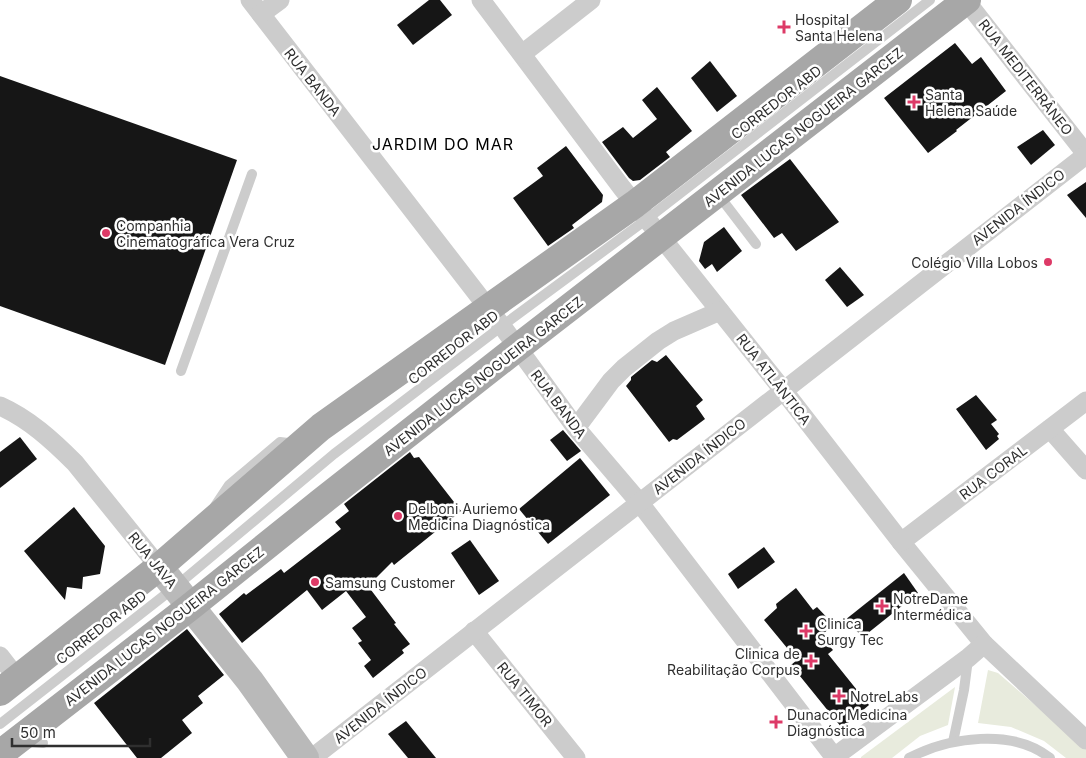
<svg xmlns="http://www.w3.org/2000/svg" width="1086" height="758" font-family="Inter,sans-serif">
<rect width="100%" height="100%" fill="#fff"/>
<!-- green -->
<g fill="#e8ebdd">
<path d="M988,670L998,673L1086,749V758H1066L1044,741L1011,727L978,723Z"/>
<path d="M955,687L948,725L920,736L892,758H861V757Z"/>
</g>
<!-- building -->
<g fill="#161616">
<path d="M429,0H440L452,15L413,45L397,25Z"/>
<path d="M955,43L972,64L981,57L1006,91L956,130L957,131L928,153L884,98Z"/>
<path d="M710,61L737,96L717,112L691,78Z"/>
<path d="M0,76L237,160L165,365L0,306Z"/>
<path d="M657,87L692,131L666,152L670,157L640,180L633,181L629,178L602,142L623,127L633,138L657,119L642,100Z"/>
<path d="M1043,130L1055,145L1031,165L1017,147Z"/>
<path d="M566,146L603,195L602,202L572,225L574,228L548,246L513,198L543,176L537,168Z"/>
<path d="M790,159L839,222L796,251L782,233L774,238L741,195Z"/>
<path d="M1086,182V218L1067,195Z"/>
<path d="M724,227L742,251L717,272L712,264L705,269L699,261L704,242Z"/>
<path d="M840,267L864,295L847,307L825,280Z"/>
<path d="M666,355L703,400L696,406L705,419L677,440L673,439L669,442L626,386L631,380V377L652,360L657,362Z"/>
<path d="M976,395L997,420L991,424L999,434L997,436L999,439L986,450L956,409Z"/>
<path d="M563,430L581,451L567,461L550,440Z"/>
<path d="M20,437L37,459L0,488V452Z"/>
<path d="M410,452L414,458L419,457L461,511L394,565L392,562L368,586L396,623L394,624L410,644L402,650L404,653L373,678L364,666L371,660L358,643L362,641L352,628L366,617L346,591L322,610L307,590L242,643L219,614L244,593L246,595L281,569L284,573L341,529L335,522L349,511L344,504Z"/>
<path d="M580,458L610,495L548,544L519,509Z"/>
<path d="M74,507L105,546L100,574L83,577L82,589L67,587L65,600L24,551Z"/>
<path d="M470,540L499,581L479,595L451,553Z"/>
<path d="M764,547L775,562L738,589L728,574Z"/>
<path d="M904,573L918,593L863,637L845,620Z"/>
<path d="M796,588L813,610L817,607L834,625L820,636L833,650L828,654L869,705L842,728L791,665L797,660L764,620L777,608L776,604Z"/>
<path d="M187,629L224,675L198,696L203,703L182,720L192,733L161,758H137L94,703Z"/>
<path d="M406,721L436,758H408L388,734Z"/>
</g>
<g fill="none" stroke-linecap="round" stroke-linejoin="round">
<!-- lane -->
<g stroke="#ccc" stroke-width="10">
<path d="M717,193L756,244"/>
<path d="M181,371L252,174"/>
<path d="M215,506L229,485L280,442L296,444"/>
<path d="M0,724L175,587L334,454L502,326L647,219L930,0"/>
<path d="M24,741L43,743"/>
<path d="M953,742L964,690L968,659"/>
<path d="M909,758C949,737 1013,728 1050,758"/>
</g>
<!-- street -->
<g stroke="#ccc" stroke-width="19">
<path d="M250,0L502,326L576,428L639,502L835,758"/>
<path d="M481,0L622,188L783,390L901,542L984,644L1086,740"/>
<path d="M966,1L1086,154"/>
<path d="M261,14L280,0"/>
<path d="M522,54L591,0"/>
<path d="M0,406C29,419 52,440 75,463L159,567"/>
<path d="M576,428L611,381L624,368L658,341L674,331L720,311"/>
<path d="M1050,429L1086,470"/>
<path d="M901,542L1086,401"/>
<path d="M474,631L576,758"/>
<path d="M0,656L17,678"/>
<path d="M312,758L1086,155"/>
<path d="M833,758L968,658L984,644"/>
</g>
<!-- secondary -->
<path stroke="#b9b9b9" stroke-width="28" d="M159,567L250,681L305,758"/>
<!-- primary -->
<g stroke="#a7a7a7" stroke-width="28">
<path d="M0,692L159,567L321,427L635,204L898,0"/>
<path d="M0,754L190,607L321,502L517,348L967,0"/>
</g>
</g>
<!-- markers -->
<g fill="#dd3a67" stroke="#fff" stroke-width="2">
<path d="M781.5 19.5h5v5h5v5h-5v5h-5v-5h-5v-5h5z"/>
<path d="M911.5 94.5h5v5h5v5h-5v5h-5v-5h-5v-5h5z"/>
<circle cx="106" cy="233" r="5"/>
<circle cx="1048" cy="262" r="5"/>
<circle cx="398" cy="516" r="5"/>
<circle cx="315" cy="582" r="5"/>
<path d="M879.5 598.5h5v5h5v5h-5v5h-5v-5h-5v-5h5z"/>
<path d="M803.5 623.5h5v5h5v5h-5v5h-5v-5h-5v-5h5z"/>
<path d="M808.5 653.5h5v5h5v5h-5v5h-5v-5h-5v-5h5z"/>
<path d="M836.5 688.5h5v5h5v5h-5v5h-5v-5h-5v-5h5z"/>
<path d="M773.5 714.5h5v5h5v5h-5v5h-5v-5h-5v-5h5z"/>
</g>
<g text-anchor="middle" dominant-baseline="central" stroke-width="5" stroke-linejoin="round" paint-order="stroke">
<!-- poi labels -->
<g font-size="14" fill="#2f2f2f" stroke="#fff" text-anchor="start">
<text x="795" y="19">Hospital<tspan x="795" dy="16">Santa Helena</tspan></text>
<text x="925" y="94">Santa<tspan x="925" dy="16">Helena Saúde</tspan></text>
<text x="116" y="225">Companhia<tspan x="116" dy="16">Cinematográfica Vera Cruz</tspan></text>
<text x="1038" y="262" text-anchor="end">Colégio Villa Lobos</text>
<text x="408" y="508">Delboni Auriemo<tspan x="408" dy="16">Medicina Diagnóstica</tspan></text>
<text x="325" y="582">Samsung Customer</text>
<text x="893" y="598">NotreDame<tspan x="893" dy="16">Intermédica</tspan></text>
<text x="817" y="623">Clinica<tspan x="817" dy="16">Surgy Tec</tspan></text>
<text x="800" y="653" text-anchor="end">Clinica de<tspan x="800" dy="16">Reabilitação Corpus</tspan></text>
<text x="850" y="696">NotreLabs</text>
<text x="787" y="714">Dunacor Medicina<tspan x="787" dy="16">Diagnóstica</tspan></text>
</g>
<!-- street labels -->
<g font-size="14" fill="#2f2f2f" stroke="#fff">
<text transform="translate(1026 77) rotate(52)">RUA MEDITERRÂNEO</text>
<text transform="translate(313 82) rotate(52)">RUA BANDA</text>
<text transform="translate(776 102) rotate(-38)">CORREDOR ABD</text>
<text transform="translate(803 127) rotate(-38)">AVENIDA LUCAS NOGUEIRA GARCEZ</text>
<text transform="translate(1018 207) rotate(-38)">AVENIDA ÍNDICO</text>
<text transform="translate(453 347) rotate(-38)">CORREDOR ABD</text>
<text transform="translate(483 376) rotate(-38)">AVENIDA LUCAS NOGUEIRA GARCEZ</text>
<text transform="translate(774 379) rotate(52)">RUA ATLÂNTICA</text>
<text transform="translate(559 404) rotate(53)">RUA BANDA</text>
<text transform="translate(699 456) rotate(-38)">AVENIDA ÍNDICO</text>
<text transform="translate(993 472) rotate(-37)">RUA CORAL</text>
<text transform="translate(153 560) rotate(51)">RUA JAVA</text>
<text transform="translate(164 626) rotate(-38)">AVENIDA LUCAS NOGUEIRA GARCEZ</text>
<text transform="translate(101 627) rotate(-38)">CORREDOR ABD</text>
<text transform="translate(525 694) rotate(51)">RUA TIMOR</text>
<text transform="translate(380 705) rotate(-38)">AVENIDA ÍNDICO</text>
</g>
<!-- quarter labels -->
<g font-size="16" letter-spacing="1" fill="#000" stroke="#fff">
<text x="443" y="144">JARDIM DO MAR</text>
</g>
</g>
<!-- scale -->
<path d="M12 738v8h138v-8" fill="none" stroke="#2f2f2f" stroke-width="2.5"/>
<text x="20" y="738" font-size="15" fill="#2f2f2f" stroke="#ffffff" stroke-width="4" paint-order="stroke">50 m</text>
</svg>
